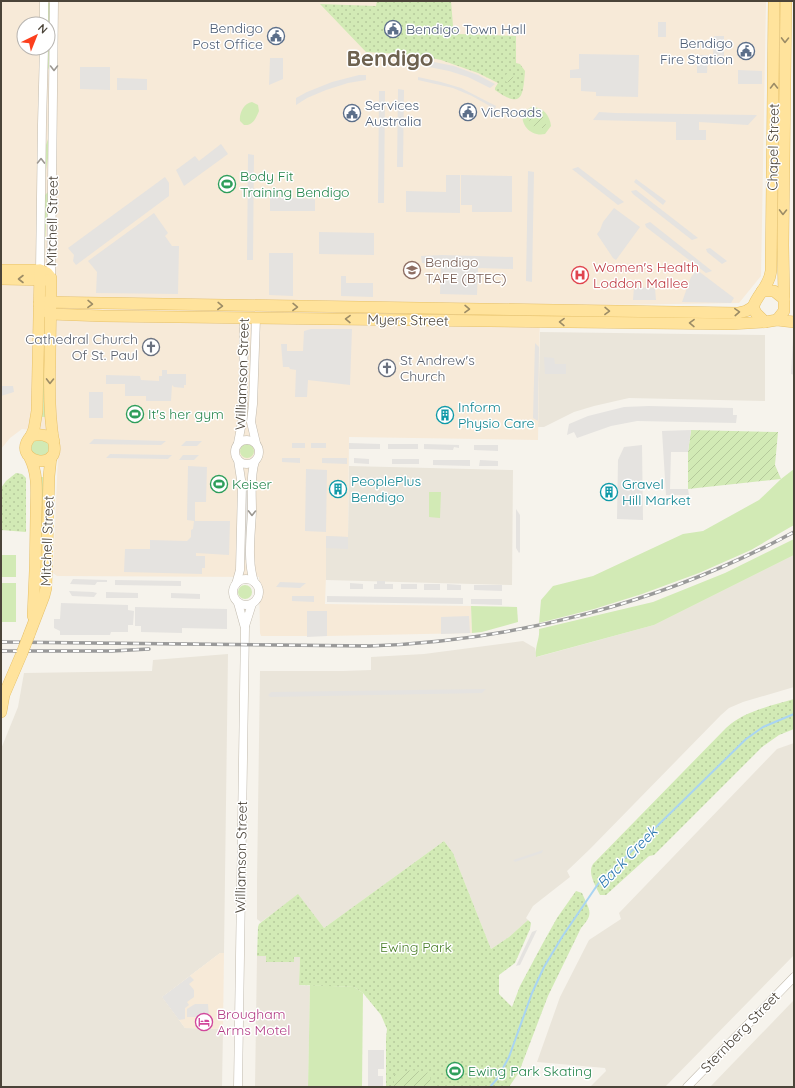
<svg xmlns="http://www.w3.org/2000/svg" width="795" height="1088" font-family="Quicksand,sans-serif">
<defs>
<pattern id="park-dots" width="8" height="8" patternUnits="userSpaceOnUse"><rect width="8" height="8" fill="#d2eab5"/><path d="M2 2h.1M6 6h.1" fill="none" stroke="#b6ca9c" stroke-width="1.8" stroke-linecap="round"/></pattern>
<pattern id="garden-furrows" width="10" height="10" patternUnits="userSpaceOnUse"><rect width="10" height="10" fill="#d2eab5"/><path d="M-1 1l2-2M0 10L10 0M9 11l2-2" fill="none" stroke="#b6ca9c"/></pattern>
</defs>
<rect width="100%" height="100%" fill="#f6f3ec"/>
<!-- residential -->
<g fill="#eae5da">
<path d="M794,163V273H793Z"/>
<path d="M540,332L765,335V401L629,398L594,406L574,412L544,427H538Z"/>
<path d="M349,466L513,470L512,585L326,580V536H348Z"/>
<path d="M794,555V687L743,702L729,708L721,715L590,849L567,871L570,877L533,906L526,918L528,920L509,937L491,949L453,853L444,841L324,928L298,895L261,922L257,919V881L260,671H343L371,670V657L424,654L523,641L535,648L537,657L654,625Z"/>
<path d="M228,654L224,953H220L162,997L185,1028L223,1029L222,1087H1V749L18,707L24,673L152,671L153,660Z"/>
<path d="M794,743V955L665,1087H590L606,1071L605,1068L537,1062L560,997L589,940L621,919L619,913L777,749Z"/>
<path d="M257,956H266V961L294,962V957H300L299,985L310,986L308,1087H255Z"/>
<path d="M794,1000V1087H710Z"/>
</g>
<!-- commercial -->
<g fill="#f7ead8" fill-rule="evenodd">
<path d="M1,1H766L761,276L739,303L540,306L538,440L349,437L348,537L326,536V576L325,604L471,606L472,633L327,636H261L260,633L259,577L57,576L53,573L59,433L22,429L10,438L1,449ZM24,24H48V48H24Z"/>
<path d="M220,953H224L223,1029L185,1028L162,997Z"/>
</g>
<!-- grass -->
<g fill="#d2eab5">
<path d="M47,3H50L51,62L48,70Z"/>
<path d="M252,102L258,105L259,111C256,118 253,126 244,125L240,121C239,113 244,103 252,102Z"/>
<path d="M531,107C542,106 550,115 551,126L545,134C532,137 520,126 523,113Z"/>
<path d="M48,124H50L49,152L45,176V148L48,139Z"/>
<path d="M48,192V213L46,226L44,261L45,195Z"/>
<path d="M45,361L46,417H40L42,372Z"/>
<circle cx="40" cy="448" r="9"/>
<circle cx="247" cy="451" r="7"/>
<path d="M794,469V525L751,550L699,573L642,594L594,609L539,623L541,600L553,586L593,576L683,534L703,531L759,500L781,479Z"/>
<path d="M40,477H45L41,589L39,591Z"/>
<path d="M429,492H441L440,518L429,517Z"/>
<path d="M794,539V555L654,625L536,657C535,644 540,639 539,629L653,602L725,573Z"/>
<rect x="1" y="555" width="15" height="22"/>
<rect x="1" y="583" width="15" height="39"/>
<circle cx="245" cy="592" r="7"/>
<path d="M471,606L517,607L518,622L482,632L472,633Z"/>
<path d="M310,985L354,987L363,993L362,1087H308Z"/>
</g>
<!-- park -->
<g fill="url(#park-dots)">
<path d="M377,1H451L453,26L458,34L516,36V63L520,64L525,71C523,97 522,109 495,90V88L498,83L478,73L441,60L415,55L366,52L320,4L376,6Z"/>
<path d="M16,473L22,474L26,478V532L1,530V488L6,481Z"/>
<path d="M794,699V729L779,735L762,747L654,855L649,856L606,895H600C596,887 587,873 593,864L726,728C744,711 771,706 794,699Z"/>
<path d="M444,841L453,853L491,949L509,937L528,920L531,923L530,929L515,963L499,975V994L512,1007L520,986L543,943L557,918L576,891L582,893C589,910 595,913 581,928L548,996L519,1072L509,1087H386V1038L387,1029L381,1015L363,993L354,987L299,985L300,957H294V962H266V956H257L258,927L259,924L298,894L324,928Z"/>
</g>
<!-- garden -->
<g fill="url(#garden-furrows)">
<circle cx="509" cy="78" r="4.5"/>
<path d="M532,109C539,112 545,116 546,124L544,128H535L529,120L527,113L529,111Z"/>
<path d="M691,430L778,432L775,465L781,479L688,489V452Z"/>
<path d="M411,1070L430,1073L431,1087H394V1075Z"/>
</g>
<!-- parking -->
<g fill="#e5e3e0">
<rect x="658" y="22" width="8" height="15"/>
<path d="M714,36H724V56L713,55Z"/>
<path d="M579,54L639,55L638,97L596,96V92L581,91V78H570V70L579,69Z"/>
<path d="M697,55H708L707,73H697Z"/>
<path d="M270,58H283V79L269,85Z"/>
<path d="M419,59L454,66L478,75L495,84L490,88L468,77L449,71L414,64Z"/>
<path d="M80,67H110V90L80,89Z"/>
<path d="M738,70L762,71V84H738Z"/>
<path d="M359,75H366V80L348,83L326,90L307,98L296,105V98L307,92L332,82Z"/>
<path d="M418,77L441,82L461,88L496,106L495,109L472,96L453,88L418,80Z"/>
<path d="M117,78L147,79V90H117Z"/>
<path d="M398,89L404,90L403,167H397Z"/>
<path d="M379,91H385L384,203H378Z"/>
<path d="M599,112L615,113L757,115L748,125L699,122V130H706V140H676V122L593,120Z"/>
<path d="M221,144L228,154L184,186L176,170L195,156L199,161Z"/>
<path d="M248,154L254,155L253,260H247Z"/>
<path d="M578,167L624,202L618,205L572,169Z"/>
<path d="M528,171L534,172L532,282L526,281Z"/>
<path d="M446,175H460V213L406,212V191L446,192Z"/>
<path d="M461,175L512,176V212H472V205H461Z"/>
<path d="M165,177L169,183V196L76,265L73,261L74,255L68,248Z"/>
<path d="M636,179L666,201L663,205L634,182Z"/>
<path d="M636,190L698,238L692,240L633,194L631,191Z"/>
<path d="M270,197L315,199V211H270Z"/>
<path d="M614,208L640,227L616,260L613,258L597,234L600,230L603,222Z"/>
<path d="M154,213L168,233L165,236L172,246H179L178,294L96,293L97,272L88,261Z"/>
<path d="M650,222L712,271L706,273L646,227L645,224Z"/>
<path d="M319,232L374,233V255L319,254Z"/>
<path d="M710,248L727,261L722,264L707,252L706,249Z"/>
<path d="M269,253H293V296L269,295Z"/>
<path d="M442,255L513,257V269L478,268L477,295L440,294L441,264L422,263L421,256Z"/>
<path d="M697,270L734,298L731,303L682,302L691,277Z"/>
<path d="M341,276H346V283H373V297L341,296Z"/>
<path d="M634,287L655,288L656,300H633Z"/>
<path d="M311,329H352L350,385L308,380L307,397H295L296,370L290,369L289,367H283L281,344H287V351H303L304,331Z"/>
<path d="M793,337H794V375L791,374Z"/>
<path d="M535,343L539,347L538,421L533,418Z"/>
<path d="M544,357L554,358L555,364H566V374H545Z"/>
<path d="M162,370H167V374H186V385H184V388L174,387L172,385L171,401H146V396H125V384H106V375L140,376L141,380L159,381V376H162Z"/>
<path d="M1,386H13L14,392L1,396Z"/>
<rect x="89" y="392" width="14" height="26"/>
<path d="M649,406L733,408V415H737L736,423L637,421L611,426L577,438L574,432L567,435L569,424L588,416L624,407Z"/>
<path d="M691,430L688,452H671L670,489H688L689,495H666L662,431Z"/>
<path d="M94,439L166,441L161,445L89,444Z"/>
<path d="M186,441H202L197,446H181Z"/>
<rect x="292" y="443" width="13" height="5"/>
<rect x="311" y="443" width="15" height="5"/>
<path d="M349,443L380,444V449H349Z"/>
<rect x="388" y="444" width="30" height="5"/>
<path d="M424,444L459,445V448L454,447L453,450L424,449Z"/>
<path d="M474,445H498V451L474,450Z"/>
<path d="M642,445L643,520L617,519L618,460L624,447Z"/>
<path d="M110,454L172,455L168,459L106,458Z"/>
<path d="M183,455H199L194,460H179Z"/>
<path d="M282,458H300V463L282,462Z"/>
<path d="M322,458H347V464L322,463Z"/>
<path d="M354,458L369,459V464L354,463Z"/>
<rect x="392" y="459" width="27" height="5"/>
<path d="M433,460H470V466L433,465Z"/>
<path d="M480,460L498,461V466H479Z"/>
<path d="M188,466L207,467L206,502H195V521H230L229,555L196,553V556H205V568H202V574L124,572L125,549H150V540L187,541L191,537V530L193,529L194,521L187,520Z"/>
<path d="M306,469L327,470L326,532L305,531Z"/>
<path d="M244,481H250L249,560H243Z"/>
<path d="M516,509L520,515V552L519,553L516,548Z"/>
<path d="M326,536L348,537V549L326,548Z"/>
<path d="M73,579L107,580V582H97L95,585L70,584Z"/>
<path d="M115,580L181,581V586L115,585Z"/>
<path d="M377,581H385V584H393V589H374V584H377Z"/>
<path d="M280,582L306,583L300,588L276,587Z"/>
<path d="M350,583L363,584V589H350Z"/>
<rect x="401" y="584" width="16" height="5"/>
<rect x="424" y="584" width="16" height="6"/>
<path d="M447,584L461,585V590H447Z"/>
<path d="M474,585H502V591L474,590Z"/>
<path d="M69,591L93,592L97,593L94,597L72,596Z"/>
<path d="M106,592L138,593V598H106Z"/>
<path d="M171,593L200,594V599L171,598Z"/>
<path d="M292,596H314V602L292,601Z"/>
<path d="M327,596L463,598V604L327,602Z"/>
<path d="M471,599H502V605L471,604Z"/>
<path d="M61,603L128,605V610L134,611L133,625H128V632H111L110,635H60V631L54,628V619H60Z"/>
<path d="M135,607L227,609V629L182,628V633L141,632V626H135Z"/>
<path d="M307,611H327V636L307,637Z"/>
<path d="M469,616L470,633L441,634V617Z"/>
<path d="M486,689L482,693L270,697L268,695L271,692Z"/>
<path d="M543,850L542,853L515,862L513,860Z"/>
<path d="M537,930L520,965L516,966L532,932Z"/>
<path d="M190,976L194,980L189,984L194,990V997L187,1002L189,1005L185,1008V1019L179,1020L162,997Z"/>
<path d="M195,1004H208L209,1017H187V1009Z"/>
<path d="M368,1050H384V1069H378V1076H383V1087H368Z"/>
</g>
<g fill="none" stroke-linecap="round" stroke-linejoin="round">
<!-- stream -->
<path stroke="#a9d4f2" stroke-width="2" d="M490,1087L497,1079L509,1057L532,993L544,967L562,937L598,884L746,739L763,727L794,714"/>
<!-- minor casing -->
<g stroke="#c2bbae" stroke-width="9">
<g id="minor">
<path d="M44,1V24"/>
<path d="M40,270L42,124L44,48"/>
<path d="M51,278L54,1"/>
<path d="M256,318L253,404L251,422L256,443"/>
<circle cx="247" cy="452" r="12"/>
<path d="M238,443L243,417L244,317"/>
<circle cx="246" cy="592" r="13"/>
<path d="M254,582C247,560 251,534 252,511C252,494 250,476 255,461"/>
<path d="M236,584L240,570L242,486L238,460"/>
<path d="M238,603L245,628L238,1087"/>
<path d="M245,626L252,604"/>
<path d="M687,1087L794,977"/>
</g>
</g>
<!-- major casing -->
<g stroke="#e6c16a" stroke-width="12">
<g id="major">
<path d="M774,1L771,271C769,287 758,293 753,307L756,313L765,322L777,320L794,322"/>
<path d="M1,270H40L47,273L51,278C51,306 50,334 50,361C49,389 49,416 54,444C60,473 9,461 31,436C40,434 47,434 54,441"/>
<path d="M1,279L47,280"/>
<path d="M762,291H774L784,299V311L777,320"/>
<path d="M784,299L783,245L786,1"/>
<path d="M40,302L738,313L746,311L753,307"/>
<path d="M39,304L44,310L50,314L103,316L731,324L765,322"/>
<path d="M31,436L34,429L37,411L40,270"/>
<path d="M30,458C39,476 36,496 36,515C36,549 35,582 33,616"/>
<path d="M29,635L44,596L46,588L49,476L51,457"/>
<path d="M1,712L4,695L22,653"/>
</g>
</g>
<!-- minor -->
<use href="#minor" stroke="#fff" stroke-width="8"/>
<!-- major -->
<use href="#major" stroke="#ffe39c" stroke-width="11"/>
<!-- rail casing -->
<g stroke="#9a9a9a" stroke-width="3.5">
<g id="rail">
<path d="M1,642L369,646C517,641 664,602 794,532"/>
<path d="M1,651H112L149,649"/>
</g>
</g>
<!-- rail -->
<use href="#rail" stroke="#fff" stroke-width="2" stroke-dasharray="6" stroke-linecap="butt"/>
<!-- major-bridge casing -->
<g stroke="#e6c16a" stroke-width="12" stroke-linecap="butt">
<path id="major-bridge" d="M22,653L29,635"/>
</g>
<!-- major-bridge -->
<use href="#major-bridge" stroke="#ffe39c" stroke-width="11"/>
</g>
<!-- one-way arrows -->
<defs><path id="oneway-chevron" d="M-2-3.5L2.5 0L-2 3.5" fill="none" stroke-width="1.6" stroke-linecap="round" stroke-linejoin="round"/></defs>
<g stroke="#9c8c66">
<use href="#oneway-chevron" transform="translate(785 40) rotate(91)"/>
<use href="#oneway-chevron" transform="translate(774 86) rotate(-90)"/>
<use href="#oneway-chevron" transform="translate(783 212) rotate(91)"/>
<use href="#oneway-chevron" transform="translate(21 279) rotate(-180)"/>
<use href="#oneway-chevron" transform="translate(90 304) rotate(1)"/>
<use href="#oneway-chevron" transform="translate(220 306) rotate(2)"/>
<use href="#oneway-chevron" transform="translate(295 307) rotate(1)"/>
<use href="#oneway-chevron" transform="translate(467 309) rotate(1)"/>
<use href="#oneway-chevron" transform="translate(607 311) rotate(1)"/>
<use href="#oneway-chevron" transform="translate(737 312) rotate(-3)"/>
<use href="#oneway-chevron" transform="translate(348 319) rotate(-179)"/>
<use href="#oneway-chevron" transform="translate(562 322) rotate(-179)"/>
<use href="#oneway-chevron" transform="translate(692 323) rotate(-179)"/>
<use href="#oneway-chevron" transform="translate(50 381) rotate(91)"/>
</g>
<g stroke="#9c9892">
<use href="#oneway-chevron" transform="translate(54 68) rotate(90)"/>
<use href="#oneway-chevron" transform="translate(41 161) rotate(-89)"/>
<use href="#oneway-chevron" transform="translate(252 513) rotate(91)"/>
</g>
<!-- icons -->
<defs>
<g id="civic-ring" transform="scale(0.9)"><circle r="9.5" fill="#fff" stroke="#5c6f8a" stroke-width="1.5"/><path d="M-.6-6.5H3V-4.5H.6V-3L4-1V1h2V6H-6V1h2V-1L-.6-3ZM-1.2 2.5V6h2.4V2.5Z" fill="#5c6f8a"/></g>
<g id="stadium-ring" transform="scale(0.9)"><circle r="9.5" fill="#fff" stroke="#2e9e5b" stroke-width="1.5"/><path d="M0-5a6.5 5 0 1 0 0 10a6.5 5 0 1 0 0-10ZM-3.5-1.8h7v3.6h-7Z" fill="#2e9e5b"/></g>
<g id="university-ring" transform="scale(0.9)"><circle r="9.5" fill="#fff" stroke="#8d6e63" stroke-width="1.5"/><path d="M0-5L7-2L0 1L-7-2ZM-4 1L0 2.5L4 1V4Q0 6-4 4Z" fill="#8d6e63"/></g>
<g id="hospital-ring" transform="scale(0.9)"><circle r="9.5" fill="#fff" stroke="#e0444e" stroke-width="1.5"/><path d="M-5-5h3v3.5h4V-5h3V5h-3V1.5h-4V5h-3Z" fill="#e0444e"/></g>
<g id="church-ring" transform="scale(0.9)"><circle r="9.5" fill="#fff" stroke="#6b7280" stroke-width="1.5"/><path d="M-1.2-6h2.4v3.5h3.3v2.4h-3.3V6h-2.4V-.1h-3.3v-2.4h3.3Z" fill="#6b7280"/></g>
<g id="building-ring" transform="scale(0.9)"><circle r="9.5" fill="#fff" stroke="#0f9aa8" stroke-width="1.5"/><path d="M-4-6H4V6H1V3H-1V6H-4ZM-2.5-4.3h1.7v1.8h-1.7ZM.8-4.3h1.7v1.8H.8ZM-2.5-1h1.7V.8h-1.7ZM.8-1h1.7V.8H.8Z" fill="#0f9aa8"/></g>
<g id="hotel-ring" transform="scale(0.9)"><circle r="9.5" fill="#fff" stroke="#d1479c" stroke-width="1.5"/><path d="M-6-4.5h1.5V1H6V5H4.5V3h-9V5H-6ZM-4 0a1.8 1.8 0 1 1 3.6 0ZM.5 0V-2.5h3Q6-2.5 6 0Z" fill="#d1479c"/></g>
</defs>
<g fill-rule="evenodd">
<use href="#civic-ring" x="393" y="29"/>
<use href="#civic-ring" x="276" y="36"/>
<use href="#civic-ring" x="746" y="51"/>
<use href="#civic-ring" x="468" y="112"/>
<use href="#civic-ring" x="352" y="113"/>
<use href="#stadium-ring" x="227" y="184"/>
<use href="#university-ring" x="412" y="270"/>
<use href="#hospital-ring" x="580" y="275"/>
<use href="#church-ring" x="151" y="347"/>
<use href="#church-ring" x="387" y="368"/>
<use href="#stadium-ring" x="135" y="414"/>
<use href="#building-ring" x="445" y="415"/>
<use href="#stadium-ring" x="219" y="484"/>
<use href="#building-ring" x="338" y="489"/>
<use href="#building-ring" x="609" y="492"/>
<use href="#hotel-ring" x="204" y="1022"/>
<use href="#stadium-ring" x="455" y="1071"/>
</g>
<g text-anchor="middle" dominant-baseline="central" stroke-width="3" stroke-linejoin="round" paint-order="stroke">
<!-- service labels -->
<g font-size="14" fill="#4e5e75" stroke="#fff" text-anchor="start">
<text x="263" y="28" text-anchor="end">Bendigo<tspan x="263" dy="16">Post Office</tspan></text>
<text x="406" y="29">Bendigo Town Hall</text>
<text x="733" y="43" text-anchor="end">Bendigo<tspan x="733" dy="16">Fire Station</tspan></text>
<text x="365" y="105">Services<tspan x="365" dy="16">Australia</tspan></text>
<text x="481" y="112">VicRoads</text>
</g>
<!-- street labels -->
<g font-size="14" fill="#4b4439" stroke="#fff">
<text transform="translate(773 147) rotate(-89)">Chapel Street</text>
<text transform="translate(52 221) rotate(-89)">Mitchell Street</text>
<text transform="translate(408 320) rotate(1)">Myers Street</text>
<text transform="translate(242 374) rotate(-88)">Williamson Street</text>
<text transform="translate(47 541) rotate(-88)">Mitchell Street</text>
<text transform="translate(241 857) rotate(-89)">Williamson Street</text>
<text transform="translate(740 1032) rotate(-46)">Sternberg Street</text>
</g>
<!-- leisure labels -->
<g font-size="14" fill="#27864d" stroke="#fff" text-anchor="start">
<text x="240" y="176">Body Fit<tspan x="240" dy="16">Training Bendigo</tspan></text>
<text x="148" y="414">It's her gym</text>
<text x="232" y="484">Keiser</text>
<text x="468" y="1071">Ewing Park Skating</text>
</g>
<!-- education labels -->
<g font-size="14" fill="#785e54" stroke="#fff" text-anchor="start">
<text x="425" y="262">Bendigo<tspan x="425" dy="16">TAFE (BTEC)</tspan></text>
</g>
<!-- health labels -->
<g font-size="14" fill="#be3a42" stroke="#fff" text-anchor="start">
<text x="593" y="267">Women's Health<tspan x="593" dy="16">Loddon Mallee</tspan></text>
</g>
<!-- worship labels -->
<g font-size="14" fill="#5b616d" stroke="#fff" text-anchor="end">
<text x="138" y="339">Cathedral Church<tspan x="138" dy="16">Of St. Paul</tspan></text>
<text x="400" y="360" text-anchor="start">St Andrew's<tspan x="400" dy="16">Church</tspan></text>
</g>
<!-- culture labels -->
<g font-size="14" fill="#0d838f" stroke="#fff" text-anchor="start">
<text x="458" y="407">Inform<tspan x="458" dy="16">Physio Care</tspan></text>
<text x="351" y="481">PeoplePlus<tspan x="351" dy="16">Bendigo</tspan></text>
<text x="622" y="484">Gravel<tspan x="622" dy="16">Hill Market</tspan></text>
</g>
<!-- park labels -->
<g font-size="14" fill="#4a7f2a" stroke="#fff">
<text x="416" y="947">Ewing Park</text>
</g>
<!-- hotel labels -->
<g font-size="14" fill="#b23c85" stroke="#fff" text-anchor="start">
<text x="217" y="1014">Brougham<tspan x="217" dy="16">Arms Motel</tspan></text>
</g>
<!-- water labels -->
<g font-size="15" font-style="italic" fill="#2e7ab2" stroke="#fff">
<text transform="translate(627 857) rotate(-46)">Back Creek</text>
</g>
<!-- town labels -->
<g font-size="22" font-weight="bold" fill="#6e6250" stroke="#fff">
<text x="390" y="58">Bendigo</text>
</g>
</g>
<!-- border -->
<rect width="795" height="1088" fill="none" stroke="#4b4439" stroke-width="4"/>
<!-- north arrow -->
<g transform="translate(36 36) rotate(43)"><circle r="19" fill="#ffffff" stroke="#b7b4b0"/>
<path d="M0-3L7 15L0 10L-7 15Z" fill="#fc3f1d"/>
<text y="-6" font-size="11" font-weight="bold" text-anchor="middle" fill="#4b4439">N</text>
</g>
</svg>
